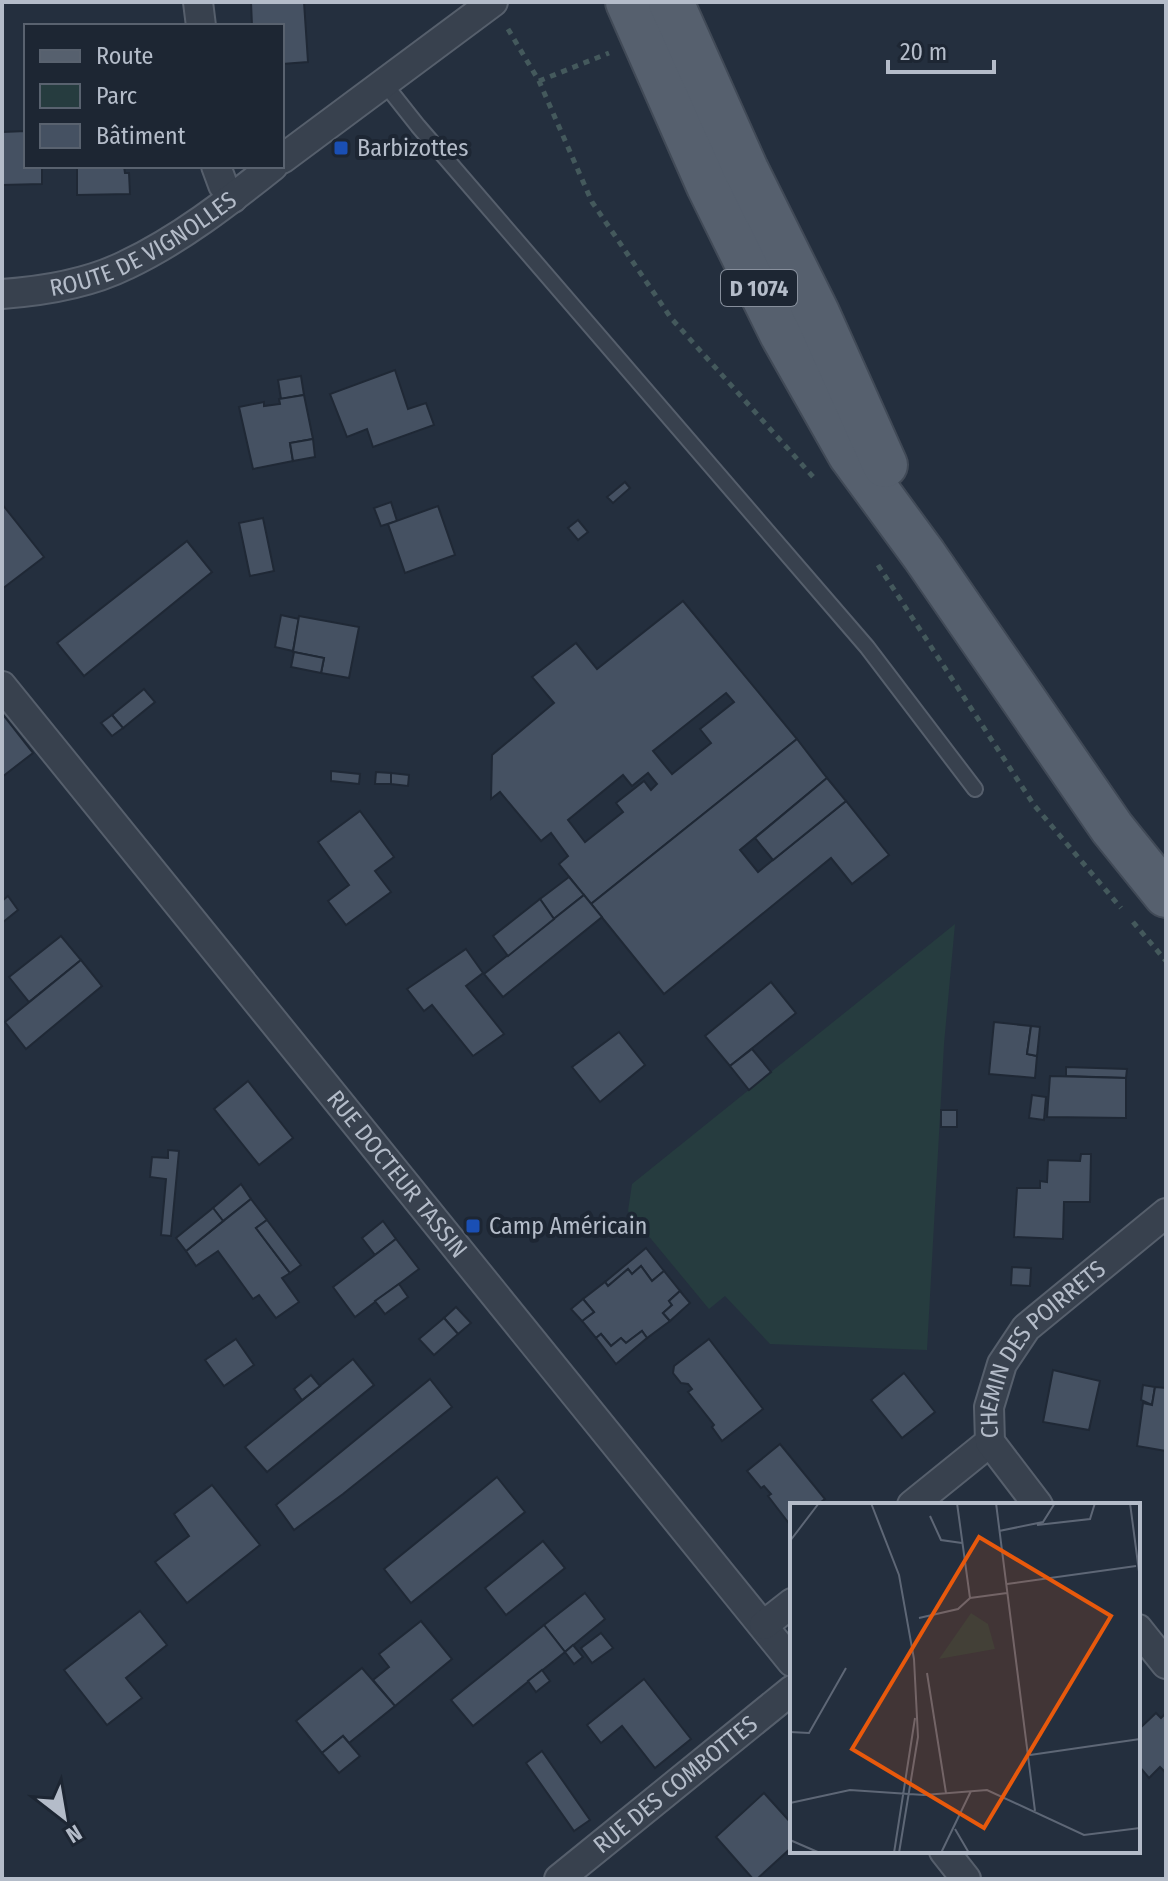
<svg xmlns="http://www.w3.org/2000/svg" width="1168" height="1881" font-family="'Fira Sans Condensed',sans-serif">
<rect width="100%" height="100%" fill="#242f3e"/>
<!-- green -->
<path fill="#263c3f" d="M955,924L944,1044L927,1350L770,1344L725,1296L709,1309L628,1211L632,1184Z"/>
<!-- building -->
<g fill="#455162" stroke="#1f2835" stroke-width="2" fill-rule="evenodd">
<path d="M251,2H304L308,62L282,64V26H252Z"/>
<path d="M26,131V166H42V184L2,185V132Z"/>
<path d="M77,166H124L125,173H129L130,194L77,195Z"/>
<path d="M395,370L408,409L426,403L434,425L373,447L367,429L347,437L330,394Z"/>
<path d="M301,376L304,395L281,399L278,380Z"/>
<path d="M304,395L313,439L290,443L293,461L253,469L239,407L264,402V406L280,404L279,399Z"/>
<path d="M313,439L315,457L293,461L290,443Z"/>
<path d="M625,482L630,488L613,503L607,497Z"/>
<path d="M391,502L397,521L381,526L374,508Z"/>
<path d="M2,504L44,557L2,589Z"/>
<path d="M438,506L455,555L405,573L388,524Z"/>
<path d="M263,518L274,571L250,576L239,523Z"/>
<path d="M578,520L588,532L578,540L568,528Z"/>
<path d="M187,541L212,572L84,676L57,643Z"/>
<path d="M683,601L797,739L591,904L559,864L568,856L551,833L541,841L500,792L491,799L492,755L554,703L532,677L576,643L597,669ZM726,693L734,702L700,729L711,743L672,774L653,751ZM648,773L657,784L651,790L644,781L616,803L623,812L585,842L568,820L623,775L632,786Z"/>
<path d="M281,615L299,619L293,651L275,647Z"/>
<path d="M299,616L359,627L349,678L321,673L324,658L293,652Z"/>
<path d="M294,652L324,658L321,673L291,667Z"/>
<path d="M144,689L155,702L123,728L112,715Z"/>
<path d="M112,715L123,728L112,736L101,723Z"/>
<path d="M4,716L33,753L2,777V718Z"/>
<path d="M797,739L827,778L740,850L758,872L846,801L889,855L852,884L831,858L664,994L591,904Z"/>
<path d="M331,771L360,774L359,784L331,781Z"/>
<path d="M376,772L391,773V784H375Z"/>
<path d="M391,773L409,775L408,786L391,784Z"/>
<path d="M827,778L846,801L773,860L755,838Z"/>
<path d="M360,811L394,857L375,871L391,892L346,925L328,901L349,885L318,842Z"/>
<path d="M569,877L584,895L554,919L540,899Z"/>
<path d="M584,895L602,917L503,997L484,974Z"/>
<path d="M8,896L18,910L2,923V901Z"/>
<path d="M540,899L554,919L508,956L493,936Z"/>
<path d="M61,936L81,960L29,1002L9,977Z"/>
<path d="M466,949L483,973L466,986L504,1034L473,1056L432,1005L424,1011L407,989Z"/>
<path d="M81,960L102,986L26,1049L5,1022Z"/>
<path d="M771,982L796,1013L730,1066L705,1036Z"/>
<path d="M994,1022L1031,1026L1027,1054L1037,1056L1035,1078L989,1074Z"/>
<path d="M1031,1026L1040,1027L1037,1056L1027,1054Z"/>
<path d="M619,1032L645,1065L600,1102L572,1067Z"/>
<path d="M752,1049L771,1072L749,1090L730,1066Z"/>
<path d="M1066,1067L1127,1069L1126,1078L1066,1076Z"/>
<path d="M1050,1076L1126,1078V1118L1047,1117Z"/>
<path d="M248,1081L293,1138L259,1165L214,1109Z"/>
<path d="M1032,1095L1046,1097L1044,1120L1029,1118Z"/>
<rect x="941" y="1110" width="16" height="17"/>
<path d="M168,1150L179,1151L171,1236L161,1235L166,1179L150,1177L152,1157L168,1158Z"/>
<path d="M1081,1154H1091L1090,1202H1064L1063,1239L1014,1237L1017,1188H1040V1181L1047,1182L1048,1160L1080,1161Z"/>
<path d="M241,1184L251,1199L223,1221L213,1208Z"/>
<path d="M251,1199L267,1220L256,1228L290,1273L282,1278L299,1302L276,1318L259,1295L253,1299L218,1251L196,1266L186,1251Z"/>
<path d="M213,1208L223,1221L186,1251L176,1238Z"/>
<path d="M267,1220L301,1265L290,1273L256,1228Z"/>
<path d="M383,1221L396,1239L375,1255L362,1238Z"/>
<path d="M396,1239L419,1269L355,1317L333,1287Z"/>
<path d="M646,1248L664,1271L652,1281L641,1266L632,1274L628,1269L608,1286L605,1282Z"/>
<path d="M641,1266L652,1281L664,1271L680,1291L669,1301L672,1305L663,1313L670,1321L647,1338L642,1331L626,1343L621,1338L611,1346L601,1334L596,1338L582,1321L594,1312L583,1299L605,1282L608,1286L628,1269L632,1274Z"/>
<path d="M1012,1267L1031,1268L1030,1286L1011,1285Z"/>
<path d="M399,1284L408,1297L385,1314L375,1301Z"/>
<path d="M680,1291L690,1303L670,1321L663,1313L672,1305L669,1301Z"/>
<path d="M583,1299L594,1312L582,1321L571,1309Z"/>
<path d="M456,1307L471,1323L458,1334L444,1318Z"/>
<path d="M444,1318L458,1334L434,1355L419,1339Z"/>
<path d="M642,1331L647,1338L616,1364L596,1338L601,1334L611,1346L621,1338L626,1343Z"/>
<path d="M236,1339L254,1365L224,1386L205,1360Z"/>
<path d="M709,1339L763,1409L722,1441L712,1427L714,1425L688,1392L692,1389L688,1384L681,1383L673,1373L674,1366Z"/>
<path d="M353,1359L374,1385L267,1472L245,1447Z"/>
<path d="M1053,1370L1100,1381L1089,1430L1043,1422Z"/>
<path d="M904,1373L935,1412L902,1438L871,1400Z"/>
<path d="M311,1375L320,1386L302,1400L294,1389Z"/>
<path d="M430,1379L452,1407L343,1494L294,1530L276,1505Z"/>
<path d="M1143,1385L1155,1387L1152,1405L1141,1400Z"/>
<path d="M1155,1387L1166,1388V1451L1137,1446L1143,1403L1152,1405Z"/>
<path d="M780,1444L825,1499L817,1505H792L791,1526L768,1496L771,1494L764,1486L761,1488L747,1471Z"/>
<path d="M497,1477L525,1512L411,1603L384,1569Z"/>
<path d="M212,1485L260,1545L187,1603L155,1562L189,1536L174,1514Z"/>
<path d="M543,1541L565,1568L506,1615L485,1588Z"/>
<path d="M585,1593L605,1619L565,1652L544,1625Z"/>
<path d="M140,1611L167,1645L126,1678L142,1698L107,1725L64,1670Z"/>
<path d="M421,1621L452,1659L395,1706L373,1680L389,1667L379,1654Z"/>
<path d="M544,1625L565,1652L473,1726L451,1700Z"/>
<path d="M601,1633L613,1648L592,1663L581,1648Z"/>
<path d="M573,1645L583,1657L574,1664L565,1652Z"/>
<path d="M362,1668L395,1706L349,1743L343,1736L322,1753L296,1721Z"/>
<path d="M542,1670L550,1681L536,1692L528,1681Z"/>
<path d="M644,1679L691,1739L655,1768L622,1726L601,1743L587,1725Z"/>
<path d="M1156,1713L1161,1718L1166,1713V1773L1160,1767L1149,1778L1138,1765V1730Z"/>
<path d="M343,1736L360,1756L339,1773L322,1753Z"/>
<path d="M542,1751L590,1820L574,1831L526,1763Z"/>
<path d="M764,1793L792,1824V1847L757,1879H753L716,1837Z"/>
</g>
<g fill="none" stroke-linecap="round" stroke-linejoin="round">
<!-- service casing -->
<g stroke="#565f6c" stroke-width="18">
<path id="service" d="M384,83L418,126L867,647L975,789"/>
</g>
<!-- minor casing -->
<g stroke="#565f6c" stroke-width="32">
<g id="minor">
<path d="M198,2L201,26"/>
<path d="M282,159L493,2"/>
<path d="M216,166L223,185L233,198"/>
<path id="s1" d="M2,294C44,291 88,284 126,265C179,240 228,202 273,166"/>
<path id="s2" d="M2,686L792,1662"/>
<path d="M912,1505L990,1442"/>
<path id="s3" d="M1038,1505L990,1442L989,1407L1002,1364L1026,1328L1166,1213"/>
<path d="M764,1625L792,1603"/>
<path d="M1138,1629L1166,1664"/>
<path d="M944,1851L966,1879"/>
<path id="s4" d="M559,1879L792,1690"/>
</g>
</g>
<!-- primary casing -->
<g stroke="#414a57" stroke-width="48">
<g id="primary">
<path d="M628,2L709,186L782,334L850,454L924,555L1112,828L1166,895"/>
<path d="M671,2L746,170L817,313L885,465"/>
</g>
</g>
<!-- path -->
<g stroke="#44595c" stroke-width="5" stroke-dasharray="6 6" stroke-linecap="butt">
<path d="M508,29L539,81L592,202L671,318L815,479"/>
<path d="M539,81L609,53"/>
<path d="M878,565L1034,805L1121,908"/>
<path d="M1133,922L1166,961"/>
</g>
<!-- service -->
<use href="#service" stroke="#38414e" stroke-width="14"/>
<!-- minor -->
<use href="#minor" stroke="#38414e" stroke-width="28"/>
<!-- primary -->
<use href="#primary" stroke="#56606e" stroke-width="44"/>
</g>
<!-- markers -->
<g fill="#1a4fb4" stroke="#1d2633" stroke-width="3">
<rect x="333" y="140" width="16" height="16" rx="4"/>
<rect x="465" y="1218" width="16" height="16" rx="4"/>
</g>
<g text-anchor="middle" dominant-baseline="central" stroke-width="8" stroke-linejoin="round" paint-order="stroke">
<!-- shield labels -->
<rect fill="#1d2633" stroke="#878f9c" stroke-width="2" x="721" y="270" width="76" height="36" rx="6"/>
<g font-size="22" font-weight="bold" fill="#b4bcc9">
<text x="759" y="288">D 1074</text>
</g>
<!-- poi labels -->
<g font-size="24" fill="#b4bcc9" stroke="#1d2633" text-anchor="start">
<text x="357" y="148">Barbizottes</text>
<text x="489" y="1226">Camp Américain</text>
</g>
<!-- street labels -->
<g font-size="24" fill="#b4bcc9" stroke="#1d2633">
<text stroke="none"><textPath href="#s1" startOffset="152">ROUTE DE VIGNOLLES</textPath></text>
<text stroke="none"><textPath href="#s2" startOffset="628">RUE DOCTEUR TASSIN</textPath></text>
<text stroke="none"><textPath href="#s3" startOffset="192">CHEMIN DES POIRRETS</textPath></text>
<text stroke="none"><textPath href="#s4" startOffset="150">RUE DES COMBOTTES</textPath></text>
</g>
</g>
<!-- overview -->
<g transform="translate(790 1503)">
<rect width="350" height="350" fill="#242f3e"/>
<path d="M181,110L198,121L205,146L149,156Z" fill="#263c3f"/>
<path fill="none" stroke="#5e6776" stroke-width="2" d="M81,0L109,72L124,156L128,234L109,350M206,0L245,308M340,0L350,76M140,13L151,37L172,40M247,22L300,16L305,0M209,28L253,19L265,0M0,38L29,0M217,81L346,63M180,95L217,90M129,115L168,106L180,95L167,0M137,170L156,290M0,229L19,230L56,165M240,252L350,236M0,300L60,287L134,292L197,287L294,332L350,325M165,326L179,350M0,337L30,350M104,350L125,215M151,350L181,288"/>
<path fill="#e8590c" fill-opacity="0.15" stroke="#e8590c" stroke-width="4" d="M189,34L321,113L194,325L62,246Z"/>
<rect width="350" height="350" fill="none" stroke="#b4bcc9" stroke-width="4"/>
</g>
<!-- border -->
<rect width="1168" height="1881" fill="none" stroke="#b4bcc9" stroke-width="8"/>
<!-- legend -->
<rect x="24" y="24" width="260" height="144" fill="#1d2633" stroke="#59626f" stroke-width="2"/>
<rect x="40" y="50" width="40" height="12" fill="#56606e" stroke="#59626f" stroke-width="2"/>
<text x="96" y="64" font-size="24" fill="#b4bcc9">Route</text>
<rect x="40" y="84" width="40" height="24" fill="#263c3f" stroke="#59626f" stroke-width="2"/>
<text x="96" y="104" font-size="24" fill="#b4bcc9">Parc</text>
<rect x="40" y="124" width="40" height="24" fill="#455162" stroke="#59626f" stroke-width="2"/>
<text x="96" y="144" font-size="24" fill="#b4bcc9">Bâtiment</text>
<!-- north arrow -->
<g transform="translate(64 1817) rotate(149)" stroke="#1d2633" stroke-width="6" paint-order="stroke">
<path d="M0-6L14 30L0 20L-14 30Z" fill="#b4bcc9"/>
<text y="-12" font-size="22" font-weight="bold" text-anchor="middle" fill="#b4bcc9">N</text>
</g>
<!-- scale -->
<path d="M888 60v12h106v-12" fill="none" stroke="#b4bcc9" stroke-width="4"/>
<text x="900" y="60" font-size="24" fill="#b4bcc9" stroke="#1d2633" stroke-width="6" paint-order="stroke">20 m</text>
</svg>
